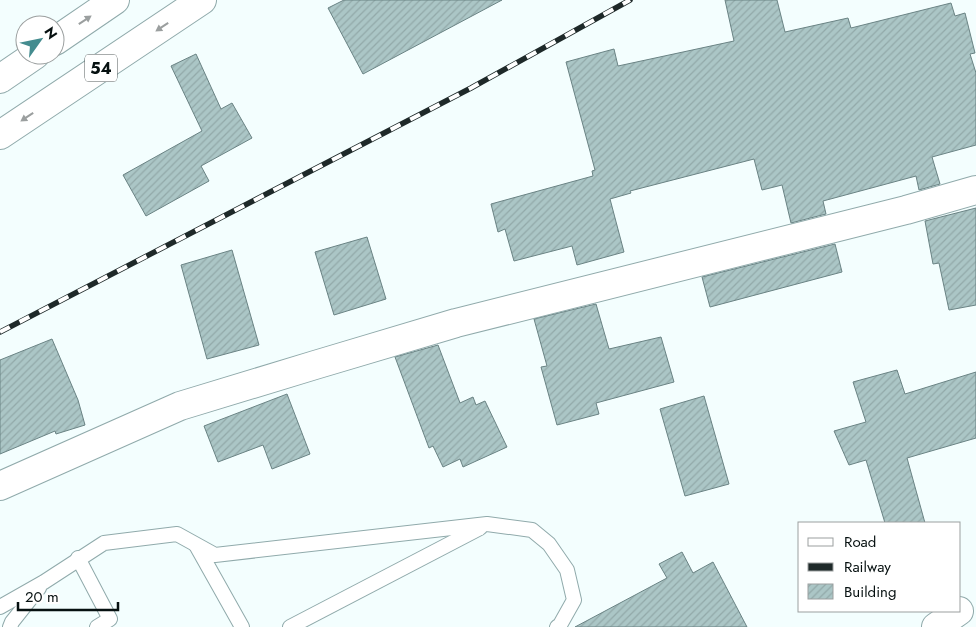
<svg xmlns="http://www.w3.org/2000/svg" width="976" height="627" font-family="Jost,sans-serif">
<defs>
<pattern id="building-hatch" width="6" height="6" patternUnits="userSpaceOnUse" patternTransform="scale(1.25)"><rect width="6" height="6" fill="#abc6c6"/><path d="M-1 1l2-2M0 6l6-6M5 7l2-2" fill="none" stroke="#92a9a9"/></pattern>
</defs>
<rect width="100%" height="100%" fill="#f3fefe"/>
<!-- building -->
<g fill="url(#building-hatch)" stroke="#6a8384">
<path d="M344,0H502L363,74L328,8Z"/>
<path d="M725,0H777L785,32L848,18L851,28L951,3L955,16L965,13L975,53L970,54L976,73V145L932,157L940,184L919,190L916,176L823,201L826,214L791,223L782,185L762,190L754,159L630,191L631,193L610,199L624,252L577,265L572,246L514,261L505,229L498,232L491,204L593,176L592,171L595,170L566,62L614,49L618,66L734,41Z"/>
<path d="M196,54L221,109L232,103L252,138L201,166L209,181L146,216L123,175L202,131L171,66Z"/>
<path d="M976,208V305L949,310L939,263L933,264L925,221Z"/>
<path d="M367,237L386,299L334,315L315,252Z"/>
<path d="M835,244L842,272L710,307L702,277Z"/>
<path d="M232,250L259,345L207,359L181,265Z"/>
<path d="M596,304L609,349L661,337L674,382L596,403L599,414L557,425L541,367L547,366L534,319Z"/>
<path d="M52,339L78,400L85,425L56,434L55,431L0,454V360Z"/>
<path d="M438,345L460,403L473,397L476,405L485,401L507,447L463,467L460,459L443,467L433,446L429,448L395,357Z"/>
<path d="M897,370L905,394L976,372V438L907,458L925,523H885L866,460L849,465L834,431L866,422L853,382Z"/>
<path d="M287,394L310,454L272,469L263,445L218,462L204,426Z"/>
<path d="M704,396L729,484L685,496L660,409Z"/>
<path d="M682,552L693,573L713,562L747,627H575L667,578L659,564Z"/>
</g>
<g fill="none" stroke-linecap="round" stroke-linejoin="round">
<!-- service casing -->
<g stroke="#90aaab" stroke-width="16">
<g id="service">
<path d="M196,545L242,627"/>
<path d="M78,558L110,619L97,627"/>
<path d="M0,607L44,582L104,543L177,534L215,555L487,524L532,530L549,544L567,570L574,600L560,625L557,627"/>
<path d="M10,627L12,622L39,588"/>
<path d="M290,627L480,528"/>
</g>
</g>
<!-- minor casing -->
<g stroke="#90aaab" stroke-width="30">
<path id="minor" d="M0,486L180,406L315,365L456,323L906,210L976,190"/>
</g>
<!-- primary casing -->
<g stroke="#90aaab" stroke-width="30">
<path id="primary" d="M936,627L959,611"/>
</g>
<!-- trunk casing -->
<g stroke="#90aaab" stroke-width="30">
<g id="trunk">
<path d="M55,41L115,0"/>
<path d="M0,79L35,55"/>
<path d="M0,135L202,0"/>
</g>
</g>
<!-- service -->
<use href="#service" stroke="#fff" stroke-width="14"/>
<!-- minor -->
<use href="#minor" stroke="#fff" stroke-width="28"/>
<!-- primary -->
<use href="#primary" stroke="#fff" stroke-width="28"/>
<!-- trunk -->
<use href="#trunk" stroke="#fff" stroke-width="28"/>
<!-- rail casing -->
<g stroke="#1e2929" stroke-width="5.5">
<path id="rail" d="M0,332L471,88L630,0"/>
</g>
<!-- rail -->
<use href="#rail" stroke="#fff" stroke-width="4" stroke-dasharray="11" stroke-linecap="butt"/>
</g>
<!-- one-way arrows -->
<defs><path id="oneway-solid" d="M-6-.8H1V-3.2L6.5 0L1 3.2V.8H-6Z" transform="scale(1.25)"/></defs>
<g fill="#9b9f9f">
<use href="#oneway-solid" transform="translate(85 20) rotate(-34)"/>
<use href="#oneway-solid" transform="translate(162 27) rotate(146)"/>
<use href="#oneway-solid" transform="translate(27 117) rotate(146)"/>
</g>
<g text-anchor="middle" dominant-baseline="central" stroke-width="4" stroke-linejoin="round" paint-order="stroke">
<!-- shield labels -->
<rect fill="#fff" stroke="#515858" stroke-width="1" x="85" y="54.5" width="32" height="27" rx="4"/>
<g font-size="16" font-weight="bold" fill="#061010">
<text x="101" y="68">54</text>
</g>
</g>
<!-- legend -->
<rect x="798" y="522" width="162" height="90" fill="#ffffff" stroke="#9b9f9f"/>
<rect x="808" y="538" width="25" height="8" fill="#ffffff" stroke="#9b9f9f"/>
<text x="844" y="547" font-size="15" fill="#061010">Road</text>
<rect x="808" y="563" width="25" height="8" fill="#1e2929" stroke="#9b9f9f"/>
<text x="844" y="572" font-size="15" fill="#061010">Railway</text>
<rect x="808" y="584" width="25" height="15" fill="url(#building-hatch)" stroke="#9b9f9f"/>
<text x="844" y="597" font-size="15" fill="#061010">Building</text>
<!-- north arrow -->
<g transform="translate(40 40) rotate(57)"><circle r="24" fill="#ffffff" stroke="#9b9f9f"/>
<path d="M0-4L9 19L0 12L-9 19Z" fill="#448c8f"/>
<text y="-8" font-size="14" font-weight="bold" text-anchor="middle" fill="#061010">N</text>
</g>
<!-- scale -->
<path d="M18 602v8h100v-8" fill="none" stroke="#061010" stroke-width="2.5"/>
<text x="25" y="602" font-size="15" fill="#061010" stroke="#ffffff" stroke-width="4" paint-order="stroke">20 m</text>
</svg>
